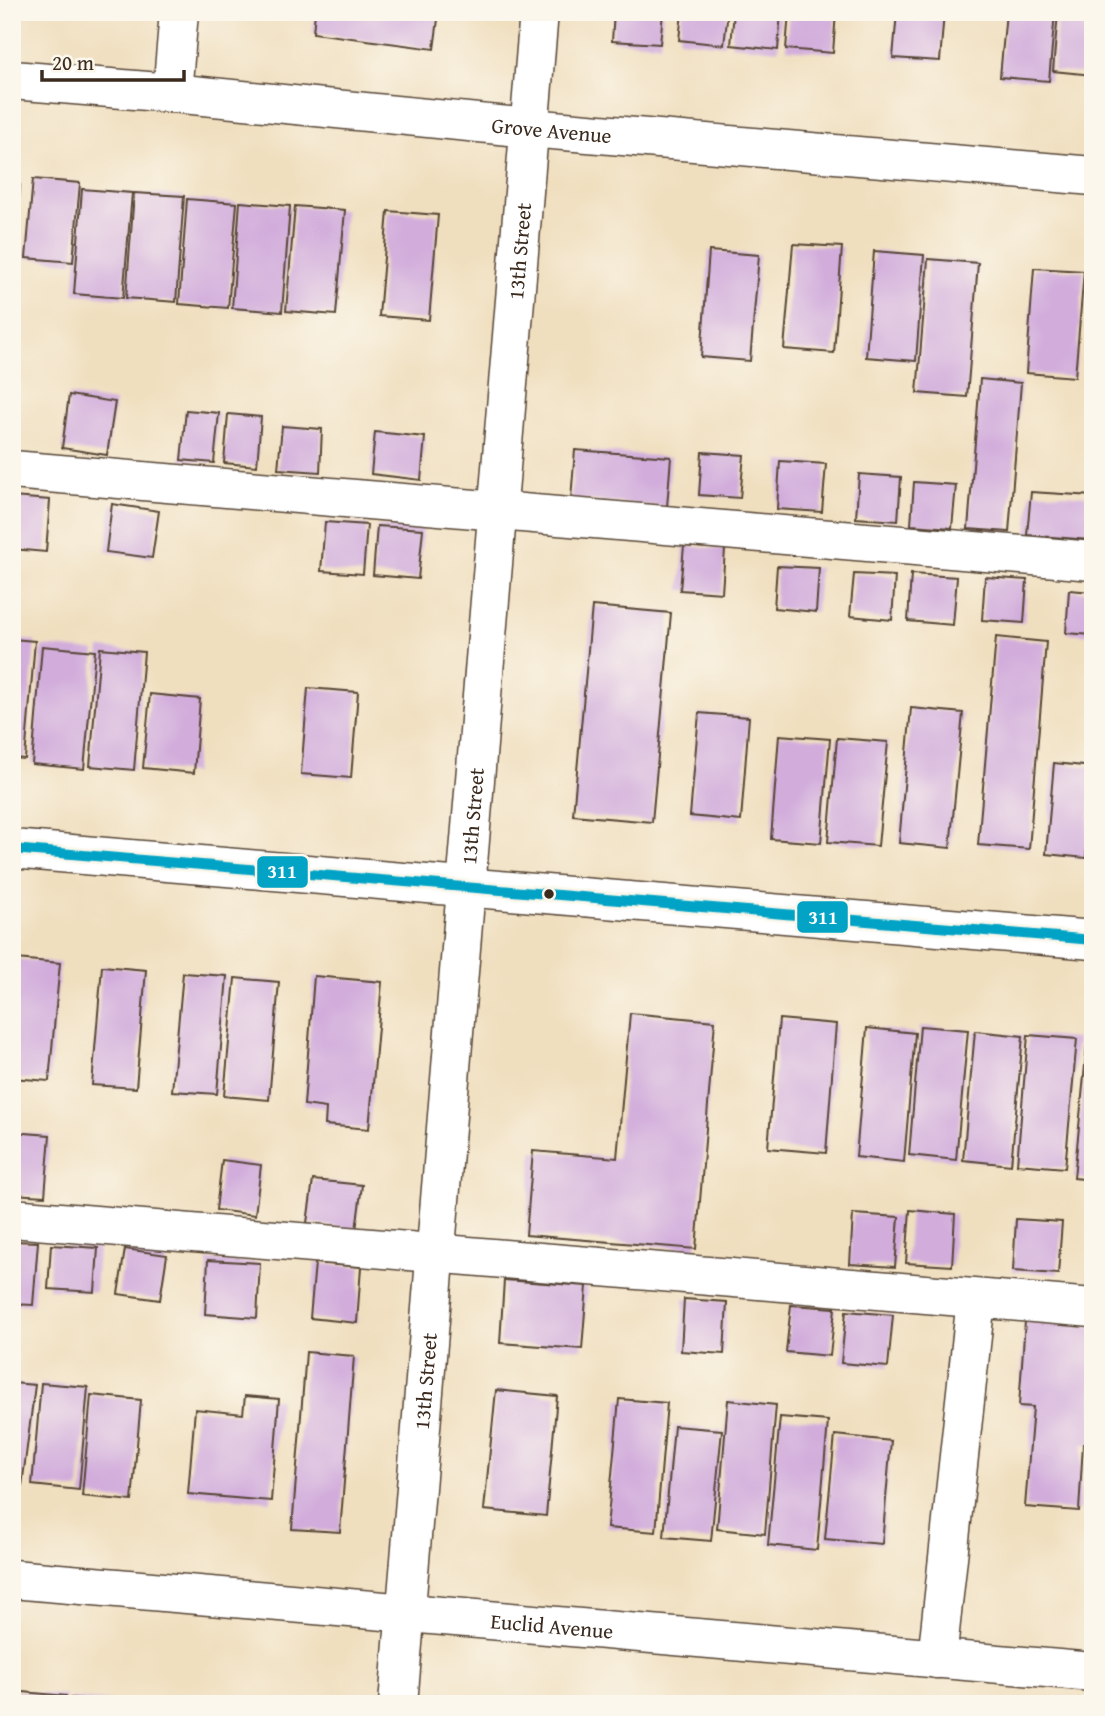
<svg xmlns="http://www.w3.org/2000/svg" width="1105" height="1716" font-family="'Gentium Book Plus',serif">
<rect width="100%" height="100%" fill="#fbf7ec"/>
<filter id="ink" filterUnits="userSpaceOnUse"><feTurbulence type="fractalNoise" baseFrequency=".0143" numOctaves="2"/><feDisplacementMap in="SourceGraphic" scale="14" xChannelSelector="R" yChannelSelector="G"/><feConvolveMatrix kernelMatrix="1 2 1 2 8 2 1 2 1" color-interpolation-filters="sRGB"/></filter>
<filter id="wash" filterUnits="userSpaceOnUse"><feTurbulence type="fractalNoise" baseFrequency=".00686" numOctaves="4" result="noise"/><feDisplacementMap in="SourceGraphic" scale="28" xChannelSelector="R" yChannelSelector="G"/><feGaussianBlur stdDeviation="1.57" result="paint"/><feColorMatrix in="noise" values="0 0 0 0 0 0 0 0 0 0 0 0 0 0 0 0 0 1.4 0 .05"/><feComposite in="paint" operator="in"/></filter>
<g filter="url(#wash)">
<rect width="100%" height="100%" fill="#f0dfbf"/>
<g id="blocks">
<!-- building -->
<g fill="#d2addc">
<path d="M315,12H439L434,49L313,33Z"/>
<path d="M614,12H663L660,44L612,41Z"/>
<path d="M682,12H728L724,45L679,40Z"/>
<path d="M734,12H781L778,50L731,45Z"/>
<path d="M789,12H836L833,53L786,49Z"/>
<path d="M897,12H944L940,61L893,58Z"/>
<path d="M1006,12H1055L1049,81L1000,77Z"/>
<path d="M1058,12H1093V75L1053,71Z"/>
<path d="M33,179L80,183L73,262L26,258Z"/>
<path d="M12,184L20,185L14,272H12Z"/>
<path d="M82,189L132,193L123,298L74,294Z"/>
<path d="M134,193L184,196L176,302L126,298Z"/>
<path d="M187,199L237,203L228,308L179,304Z"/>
<path d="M240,202L290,206L282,312L232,308Z"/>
<path d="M295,206L345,210L336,315L286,311Z"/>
<path d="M388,211L438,215L429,320L379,316Z"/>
<path d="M793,244L842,247L834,353L784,349Z"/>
<path d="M709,251L759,255L750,361L701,357Z"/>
<path d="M874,251L924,255L916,361L866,357Z"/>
<path d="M928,259L978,263L967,397L917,393Z"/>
<path d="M1034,268L1084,271L1075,377L1026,373Z"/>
<path d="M980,379L1021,383L1009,532L968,529Z"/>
<path d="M69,395L115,402L107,455L62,448Z"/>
<path d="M186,410L219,413L214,463L181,460Z"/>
<path d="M228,414L261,417L257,466L224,463Z"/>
<path d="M282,426L322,429L320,472L278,469Z"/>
<path d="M375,432L425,437L421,480L371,474Z"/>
<path d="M575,450L671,457L667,507L571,499Z"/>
<path d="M702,452L744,455L740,498L699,495Z"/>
<path d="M780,461L826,464L822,512L777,509Z"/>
<path d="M859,474L901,477L898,521L856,518Z"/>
<path d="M914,482L956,485L952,528L911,525Z"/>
<path d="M1031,492L1093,496L1090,540L1027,535Z"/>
<path d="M12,497L50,500L46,552L12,549Z"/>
<path d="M112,504L159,511L152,558L106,552Z"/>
<path d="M325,522L367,525L363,574L321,571Z"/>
<path d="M377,526L423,529L418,579L373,575Z"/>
<path d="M684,546L725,549L722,593L680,590Z"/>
<path d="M777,566L819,568L816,612L774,608Z"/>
<path d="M854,574L895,576L892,620L850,616Z"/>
<path d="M911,574L957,577L953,625L908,621Z"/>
<path d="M985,577L1027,580L1024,623L982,620Z"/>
<path d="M1069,590L1093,592V635L1066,633Z"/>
<path d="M592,606L671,613L652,822L573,815Z"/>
<path d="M996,637L1046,642L1029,849L978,845Z"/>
<path d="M12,639L35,641L25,759L12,758Z"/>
<path d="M42,646L95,651L84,769L32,764Z"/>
<path d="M100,648L144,652L134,770L90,766Z"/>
<path d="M308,688L358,692L351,778L301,774Z"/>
<path d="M150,694L200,699L194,773L143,768Z"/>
<path d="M911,708L963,713L950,848L899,843Z"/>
<path d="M699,713L749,717L741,821L690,816Z"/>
<path d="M779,735L830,739L821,843L771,839Z"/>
<path d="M837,738L888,742L878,846L828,842Z"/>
<path d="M1054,763L1093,767L1086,858L1046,854Z"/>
<path d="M16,959L60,963L49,1081L12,1078V998Z"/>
<path d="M102,966L146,970L136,1088L92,1085Z"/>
<path d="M183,973L227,976L217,1094L172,1091Z"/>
<path d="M314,976L382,982L369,1129L325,1125L326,1108L304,1105Z"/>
<path d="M235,978L279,982L269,1100L224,1096Z"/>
<path d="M630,1013L715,1021L696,1249L526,1235L533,1151L617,1158Z"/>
<path d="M779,1019L836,1024L826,1153L768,1148Z"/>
<path d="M920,1026L968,1030L956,1160L909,1155Z"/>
<path d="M867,1028L915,1033L904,1162L856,1157Z"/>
<path d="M975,1031L1023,1036L1011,1165L963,1160Z"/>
<path d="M1028,1035L1077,1039L1065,1168L1017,1164Z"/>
<path d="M1087,1045H1093V1180L1074,1178Z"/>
<path d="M12,1132L50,1135L45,1196L12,1194Z"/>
<path d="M222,1160L261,1165L255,1215L216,1210Z"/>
<path d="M313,1180L362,1185L356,1230L307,1223Z"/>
<path d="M910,1210L955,1214L952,1266L906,1263Z"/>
<path d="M853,1214L899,1217L895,1267L850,1264Z"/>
<path d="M1016,1219L1062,1222L1058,1274L1013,1271Z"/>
<path d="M12,1241L38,1242L33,1305L12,1304Z"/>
<path d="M51,1245L98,1248L95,1292L48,1289Z"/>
<path d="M125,1249L167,1255L160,1300L118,1294Z"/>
<path d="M1091,1249H1093V1287L1088,1286Z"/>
<path d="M208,1260L260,1263L257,1318L205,1314Z"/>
<path d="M315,1263L361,1267L357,1323L310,1318Z"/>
<path d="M504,1280L587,1286L582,1349L500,1343Z"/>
<path d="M684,1299L727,1302L724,1354L681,1351Z"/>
<path d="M791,1305L835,1308L830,1356L786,1352Z"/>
<path d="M846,1311L893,1315L888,1367L841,1363Z"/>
<path d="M1025,1321L1093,1326V1445L1083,1444L1079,1511L1025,1507L1033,1407L1019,1406Z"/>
<path d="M306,1352L354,1356L340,1532L292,1529Z"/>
<path d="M12,1383L35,1385L22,1486L12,1485Z"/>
<path d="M41,1383L88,1387L79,1490L32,1485Z"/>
<path d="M496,1390L557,1396L546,1516L484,1510Z"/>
<path d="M91,1395L141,1400L132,1501L82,1496Z"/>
<path d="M245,1396L279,1399L271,1501L188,1494L195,1409L243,1414Z"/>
<path d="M619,1399L667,1403L656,1532L607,1528Z"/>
<path d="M728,1400L776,1405L765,1534L717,1529Z"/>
<path d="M780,1417L828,1421L817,1550L768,1545Z"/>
<path d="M674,1426L722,1430L711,1541L664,1537Z"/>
<path d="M835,1435L891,1441L882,1544L825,1539Z"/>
<path d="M12,1691L66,1696L65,1704H12Z"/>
<path d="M71,1698L115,1702V1704H71Z"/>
</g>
</g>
</g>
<g filter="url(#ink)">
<use href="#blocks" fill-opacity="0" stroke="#564536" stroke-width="2"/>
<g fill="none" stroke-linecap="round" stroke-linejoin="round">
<!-- minor casing -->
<g stroke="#564536" stroke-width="41">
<g id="minor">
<path id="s1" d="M12,80L172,93L529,128L1093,176"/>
<path d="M172,93L179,12"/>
<path d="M12,470L1093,561"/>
<path d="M12,849L1093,940"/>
<path d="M12,1218L1093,1308"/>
<path id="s2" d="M12,1579L1093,1672"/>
<path d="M937,1659L976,1299"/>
<path id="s3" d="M398,1704L539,12"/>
</g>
</g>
<!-- minor -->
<use href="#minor" stroke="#fff" stroke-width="38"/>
<!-- bus-1 casing -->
<g stroke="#fbf7ec" stroke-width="16">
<path id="bus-1" d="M12,849L1093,940"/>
</g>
<!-- bus-1 -->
<use href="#bus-1" stroke="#03a3c5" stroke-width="10"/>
</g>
</g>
<!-- markers -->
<circle fill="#3b2a1e" stroke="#fbf7ec" stroke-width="2.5" cx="549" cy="894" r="6"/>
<g text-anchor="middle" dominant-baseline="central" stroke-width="5" stroke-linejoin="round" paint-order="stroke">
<!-- street labels -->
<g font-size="21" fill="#3b2a1e" stroke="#fbf7ec">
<text stroke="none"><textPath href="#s1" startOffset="542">Grove Avenue</textPath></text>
<text stroke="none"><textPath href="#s3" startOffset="1458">13th Street</textPath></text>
<text stroke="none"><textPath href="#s3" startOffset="891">13th Street</textPath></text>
<text stroke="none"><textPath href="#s3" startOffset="324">13th Street</textPath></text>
<text stroke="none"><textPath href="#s2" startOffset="542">Euclid Avenue</textPath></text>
</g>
</g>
<g stroke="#fbf7ec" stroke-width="2.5">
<rect x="256" y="855" width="53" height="34" rx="7" fill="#03a3c5"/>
<rect x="796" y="900" width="53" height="34" rx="7" fill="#03a3c5"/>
</g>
<g font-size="19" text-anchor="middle" font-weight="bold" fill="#fff">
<text x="282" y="878">311</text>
<text x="823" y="924">311</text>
</g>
<!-- margin -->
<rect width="1105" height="1716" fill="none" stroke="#fbf7ec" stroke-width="42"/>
<!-- scale -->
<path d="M42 70v10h142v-10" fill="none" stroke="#3b2a1e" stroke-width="3.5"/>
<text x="52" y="70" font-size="21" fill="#3b2a1e" stroke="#fbf7ec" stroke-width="5" paint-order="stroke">20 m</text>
</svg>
